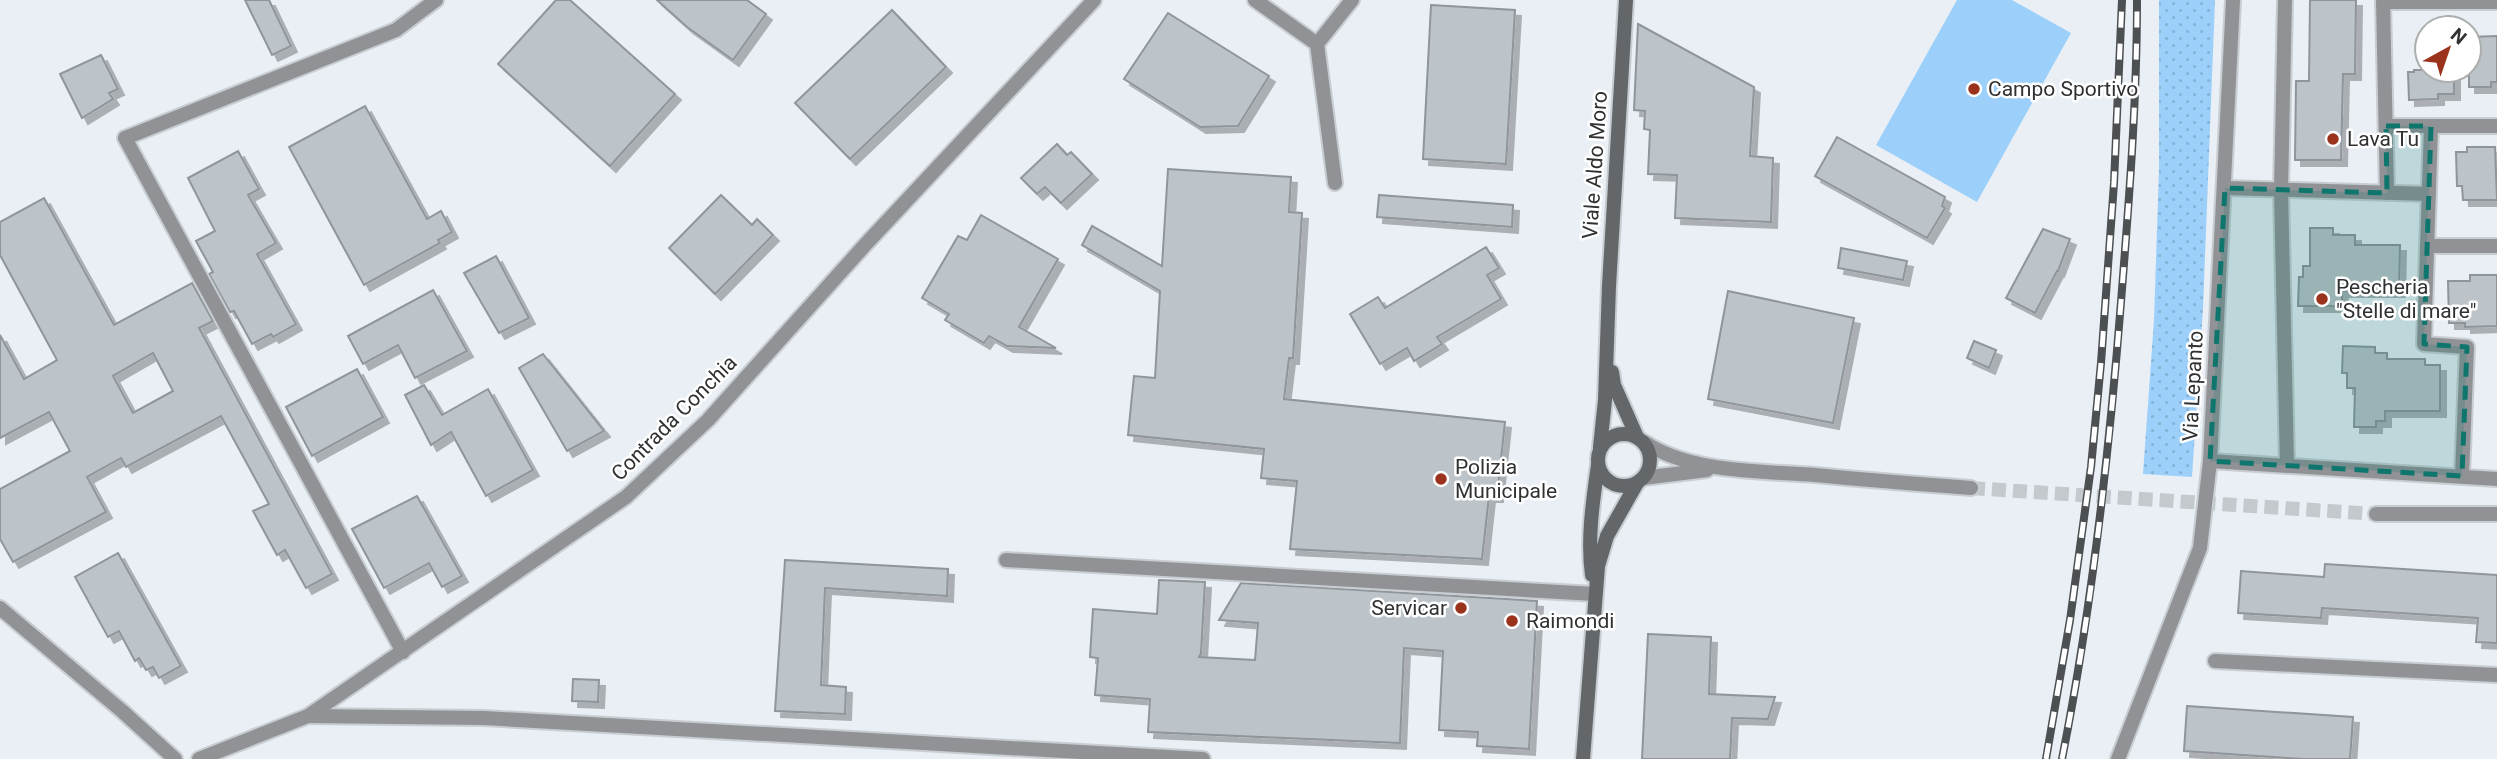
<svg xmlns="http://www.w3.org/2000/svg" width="2497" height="759" font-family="Roboto,sans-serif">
<defs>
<pattern id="grass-dots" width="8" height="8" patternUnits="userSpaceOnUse" patternTransform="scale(1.75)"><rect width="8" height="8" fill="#9cd0fa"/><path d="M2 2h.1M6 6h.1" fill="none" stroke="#87b3d7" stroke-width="1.8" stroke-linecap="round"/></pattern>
<filter id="shadow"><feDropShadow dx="6" dy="6" stdDeviation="0" flood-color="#0004"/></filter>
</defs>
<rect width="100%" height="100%" fill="#e9eff5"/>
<!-- grass -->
<path fill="url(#grass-dots)" d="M2159,0H2215L2203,308L2192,477L2143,474L2154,320L2159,169Z"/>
<!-- pitch -->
<path fill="#9cd0fa" d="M1957,0H2012L2071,33L1977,202L1876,145Z"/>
<!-- building -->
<g fill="#bdc4c9" stroke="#8f959a" stroke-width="2" fill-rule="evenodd" filter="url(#shadow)">
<path d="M245,0H269L291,46L272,55Z"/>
<path d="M556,0H570L675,94L610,166L498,64Z"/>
<path d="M657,0H747L766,14L733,60L687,27Z"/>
<path d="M2310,0H2356L2355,74H2343L2341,160H2295L2296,81H2309Z"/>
<path d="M1431,5L1515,10L1506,164L1423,159Z"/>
<path d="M892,10L946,67L850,159L795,103Z"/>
<path d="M1168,13L1269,76L1238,126L1200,127L1124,79Z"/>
<path d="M1638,24L1754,87L1750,156L1773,158L1771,222L1675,218L1677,175L1648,174L1650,130L1644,129L1645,111L1634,110Z"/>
<path d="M2497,36V82H2491V87H2469V37Z"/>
<path d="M101,55L118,89L109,93L113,99L82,118L60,74Z"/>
<path d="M2414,70H2454V94H2438V99L2409,100L2408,72H2414Z"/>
<path d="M365,106L427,219L441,211L452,232L438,240L440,243L364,285L289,147Z"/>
<path d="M1837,137L1945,197L1942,206L1945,208L1927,238L1815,176Z"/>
<path d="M1057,144L1067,155L1071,152L1092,174L1061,203L1045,187L1037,194L1021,178Z"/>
<path d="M2467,147H2495L2497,200H2463L2462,186H2457L2456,152H2467Z"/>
<path d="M238,151L259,189L248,195L276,243L257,254L296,324L273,337L271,334L252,344L234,311L230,312L209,274L213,272L196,241L215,231L188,178Z"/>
<path d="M1168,169L1291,177L1289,212L1302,213L1293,358H1289L1284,399L1505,422L1497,496H1489L1482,559L1290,549L1297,481L1261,478L1264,449L1128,435L1134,376L1155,378L1160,291L1082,245L1092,226L1162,266Z"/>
<path d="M721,195L752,225L757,219L773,235L715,294L669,248Z"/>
<path d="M1379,195L1513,205L1512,227L1377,217Z"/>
<path d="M44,198L114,325L192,283L213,321L199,328L332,574L306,588L285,550L277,555L253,511L269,504L221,416L126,467L121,458L87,477L106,512L13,562L0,539V489L70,451L49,412L0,438V335L24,379L57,360L0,255V222ZM153,353L173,391L133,413L113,376Z"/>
<path d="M981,215L1058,259L1019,327L1056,348L1007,346L989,336L984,343L945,320L949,314L922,298L958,236L967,240Z"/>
<path d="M2310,228H2333V235H2355V245H2400L2399,291H2342V306H2298L2299,277H2303V266H2310Z"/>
<path d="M2043,229L2070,239L2058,271H2057L2035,313L2006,298Z"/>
<path d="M1486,247L1499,268L1487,275L1501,299L1437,337L1442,344L1414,361L1407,348L1380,364L1350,314L1378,297L1385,308Z"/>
<path d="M1841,248L1907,261L1903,280L1838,268Z"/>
<path d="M496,256L529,318L499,333L464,273Z"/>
<path d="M2470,275H2497V326L2465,327V323H2449L2448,281H2470Z"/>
<path d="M433,290L467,351L415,378L398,345L363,364L348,336Z"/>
<path d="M1728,291L1854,318L1833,423L1708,399Z"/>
<path d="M1974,341L1996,350L1989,368L1967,358Z"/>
<path d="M2343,346L2375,347V353H2387V359H2425V365H2440V411H2385V421H2376V427H2354L2355,388H2347V373H2342Z"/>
<path d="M543,354L604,431L567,451L519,368Z"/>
<path d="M357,369L383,417L312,456L286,407Z"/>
<path d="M424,385L442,415L488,389L533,470L486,496L451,432L431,445L405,395Z"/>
<path d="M417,496L462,576L442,587L429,563L384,588L352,529Z"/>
<path d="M118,553L181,666L159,678L153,667L146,670L139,658L135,661L119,631L108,637L75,577Z"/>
<path d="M785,560L948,569L947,596L825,588L821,685L846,687L845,714L775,711Z"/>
<path d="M2325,564L2497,575V643L2476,642L2478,618L2322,608L2321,618L2238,613L2241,571L2324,577Z"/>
<path d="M1159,580L1205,582L1201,653L1199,657L1255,660L1258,623L1219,620L1241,583L1537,601L1529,749L1477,746L1478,732L1439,730L1443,651L1404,648L1400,743L1148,732L1150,699L1095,695L1098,658L1090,657L1093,609L1157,614Z"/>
<path d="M1648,634L1711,637L1709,694L1775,697L1768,719L1732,718L1730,759H1642Z"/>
<path d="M573,679L599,680L598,702L572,701Z"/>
<path d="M2187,706L2353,717L2350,759H2303L2184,751Z"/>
</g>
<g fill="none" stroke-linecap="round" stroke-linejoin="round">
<!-- tertiary-tunnel -->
<path stroke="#c4c9ce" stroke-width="14" stroke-dasharray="14 7" stroke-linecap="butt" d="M1971,488L2376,514"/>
<!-- service casing -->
<g stroke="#c8cdd2" stroke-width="18">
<g id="service">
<path d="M2285,0L2281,190L2287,465"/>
<path d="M0,608L122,711L175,759"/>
</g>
</g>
<!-- minor casing -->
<g stroke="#c8cdd2" stroke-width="18">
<g id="minor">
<path d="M1255,0L1317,44"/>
<path d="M2383,0L2387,193"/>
<path d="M2383,2H2497"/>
<path d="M2386,126H2497"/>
<path d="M2431,126L2424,344L2467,347L2462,476"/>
<path d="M1335,183L1317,44L1352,0"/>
<path d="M2225,188L2429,194"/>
<path d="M2427,246H2497"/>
<path d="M1006,560L1595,594"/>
<path d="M403,652L125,138L396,30L436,0"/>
<path d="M2215,661L2497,675"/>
<path d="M308,716L484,718L1203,759"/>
<path d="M199,759L308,716L626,497L708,420L865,245L1094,0"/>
<path d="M2118,759L2200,548L2210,461L2233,0"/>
</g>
</g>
<!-- tertiary casing -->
<g stroke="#c8cdd2" stroke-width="18">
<g id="tertiary">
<path d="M1644,442C1690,473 1761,471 1815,475C1867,480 1919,484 1971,488"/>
<path d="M2210,461L2497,479"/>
<path d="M1643,478L1707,470"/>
<path d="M2376,514H2497"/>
</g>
</g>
<!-- secondary casing -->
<g stroke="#c8cdd2" stroke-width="18">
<g id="secondary">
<path d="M1612,372L1614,385L1637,437"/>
<circle cx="1624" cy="460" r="26"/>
<path d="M1600,447L1605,400L1609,286L1626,0"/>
<path d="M1592,575C1587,539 1593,500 1598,465"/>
<path d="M1583,759L1598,566L1607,536L1637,483"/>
</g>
</g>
<!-- service -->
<use href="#service" stroke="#909295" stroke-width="14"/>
<!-- minor -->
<use href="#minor" stroke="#909295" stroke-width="14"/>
<!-- tertiary -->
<use href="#tertiary" stroke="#909295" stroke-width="14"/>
<!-- secondary -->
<use href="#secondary" stroke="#63676a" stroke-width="14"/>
<!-- rail casing -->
<g stroke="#4d5052" stroke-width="8">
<g id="rail">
<path d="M2046,759L2070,620L2091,467L2101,363L2114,183L2122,0"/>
<path d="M2062,759C2092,608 2109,455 2121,302C2129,201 2137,101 2137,0"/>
</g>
</g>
<!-- rail -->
<use href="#rail" stroke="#fff" stroke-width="5" stroke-dasharray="16" stroke-linecap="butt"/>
</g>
<!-- marked area -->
<path fill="#0f766e" fill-opacity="0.2" stroke="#0f766e" stroke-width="5" stroke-dasharray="14 9" stroke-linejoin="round" d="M2386,126H2431L2424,344L2467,347L2462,476L2210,461L2225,188L2387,193Z"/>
<!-- markers -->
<g fill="#9b321c" stroke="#fff" stroke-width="2.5">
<circle cx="1974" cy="89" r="7"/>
<circle cx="2333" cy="139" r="7"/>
<circle cx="2322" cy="299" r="7"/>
<circle cx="1441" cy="479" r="7"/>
<circle cx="1461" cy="608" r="7"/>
<circle cx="1512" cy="621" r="7"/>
</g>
<g text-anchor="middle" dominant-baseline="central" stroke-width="5" stroke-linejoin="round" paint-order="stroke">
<!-- poi labels -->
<g font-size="21" fill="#2f3133" stroke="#fff" text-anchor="start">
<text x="1988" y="89">Campo Sportivo</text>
<text x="2347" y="139">Lava Tu</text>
<text x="2336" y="287">Pescheria<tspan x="2336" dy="24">"Stelle di mare"</tspan></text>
<text x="1455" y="467">Polizia<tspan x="1455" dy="24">Municipale</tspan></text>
<text x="1447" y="608" text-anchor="end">Servicar</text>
<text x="1526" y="621">Raimondi</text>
</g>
<!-- street labels -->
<g font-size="21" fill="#2f3133" stroke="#fff">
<text transform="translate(1595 165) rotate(-86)">Viale Aldo Moro</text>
<text transform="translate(2193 386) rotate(-87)">Via Lepanto</text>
<text transform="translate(674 418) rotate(-45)">Contrada Conchia</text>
</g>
</g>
<!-- north arrow -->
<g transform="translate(2448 49) rotate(40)"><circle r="33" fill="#ffffff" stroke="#acadad" stroke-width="2"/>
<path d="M0-5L12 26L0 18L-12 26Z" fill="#9b321c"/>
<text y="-10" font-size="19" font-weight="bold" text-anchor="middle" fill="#2f3133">N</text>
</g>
</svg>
